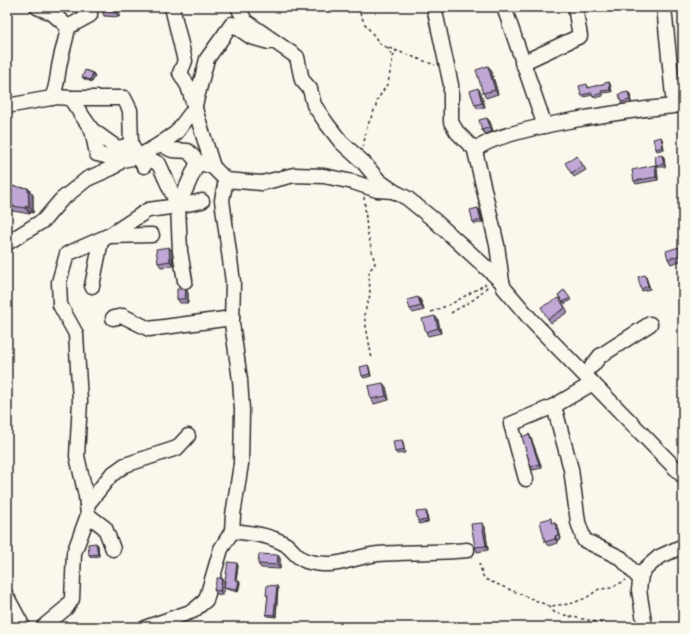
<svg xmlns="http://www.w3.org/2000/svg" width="690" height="634" font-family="Mynerve,sans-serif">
<rect width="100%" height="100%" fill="#fbf7ec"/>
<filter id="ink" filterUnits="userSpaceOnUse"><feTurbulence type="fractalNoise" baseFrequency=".025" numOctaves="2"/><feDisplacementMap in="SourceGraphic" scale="8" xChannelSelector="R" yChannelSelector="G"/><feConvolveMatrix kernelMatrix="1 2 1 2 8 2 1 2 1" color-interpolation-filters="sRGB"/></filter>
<g filter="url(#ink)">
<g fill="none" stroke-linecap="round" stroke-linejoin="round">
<!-- minor casing -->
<g stroke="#2b2b2b" stroke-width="17">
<g id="minor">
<path d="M37,7L52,13L68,27"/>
<path d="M172,7L185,61L180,73L188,86L213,167"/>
<path d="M238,7L245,21L297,57L302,80L310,89L314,105L327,124L341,142L364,163L379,181L393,191"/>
<path d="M434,7L451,85V122L457,132L470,145L477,148"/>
<path d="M504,7L545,126"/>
<path d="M664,7L674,106C641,109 492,128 475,151L497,245L502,282L504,288L532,321L683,476"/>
<path d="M522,63L580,36L575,7"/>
<path d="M52,98C57,87 57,79 59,67C61,54 66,41 68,27L90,15V7"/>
<path d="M70,98H124L130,110L131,145"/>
<path d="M7,106L57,97L70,98L92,130L117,148L131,145L144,166"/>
<path d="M92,130L97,154L122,160"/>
<path d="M160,144L176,133L194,109L207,59L232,24L251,37L269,42"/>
<path d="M141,155L159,164L178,206L180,251L185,281"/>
<path d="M178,206L198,162"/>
<path d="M7,243L44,220L61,200L87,179L112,168L122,160L138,157L160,144L172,150L188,151L198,162L213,167L226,180L262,183L294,175L324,176L353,182L377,190L393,191L407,198L434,220L502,282"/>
<path d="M92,286L101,241L148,210L178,206L202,201"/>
<path d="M113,318L123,316L149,329L232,318"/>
<path d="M592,366L600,356L650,324"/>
<path d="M554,406L571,469L578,522L584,540L621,558L640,579"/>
<path d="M526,479L511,424L554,406L593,383"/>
<path d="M87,505L111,475L125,465L177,448L188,436"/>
<path d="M88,515L105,528L113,549"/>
<path d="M232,531C251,533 269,535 285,544C293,549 295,557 306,561C338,570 350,557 378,554C408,552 437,553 467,550"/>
<path d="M7,597L23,627"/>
<path d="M43,627L66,608L72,599L74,553L88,515L86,496L77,456L80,401L76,334L60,305L59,282L67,254L108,236L152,235"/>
<path d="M147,627L193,611L206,600L221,549L232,531L233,515L241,464L242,410L240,380L232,323L233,282L222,200L226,180"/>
<path d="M645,627L639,590L641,575L645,569L659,557L683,546"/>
</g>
</g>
<!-- path -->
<g stroke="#2b2b2b" stroke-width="1.5" stroke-dasharray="3 3" stroke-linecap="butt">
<path d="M357,7L365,24L381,45L435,65"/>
<path d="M387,47L393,57"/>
<path d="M363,147L367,127L376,106V102L388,83L393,57L397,50"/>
<path d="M364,197L367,230L375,264L369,271L370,295L364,315L372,359"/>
<path d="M431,312L451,304L486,284"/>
<path d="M451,313L476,298L488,286"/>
<path d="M479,563L483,576L487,580L549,606L570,604L586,598L599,589L611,588L626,580"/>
<path d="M549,606L554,612L559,614L621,627"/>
</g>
<!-- minor -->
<use href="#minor" stroke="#fbf7ec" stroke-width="14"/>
</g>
<!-- wall -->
<g fill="#a590b7" stroke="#2b2b2b">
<path d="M120,8L119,17L104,16L102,11Z"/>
<path d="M488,66L491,70L498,94L486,98L483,93Z"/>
<path d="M93,73L95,76L92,82L84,79L82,77Z"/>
<path d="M609,82L610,84L612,92L603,93V96L595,98L593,95L583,97L581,95L588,86L589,88Z"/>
<path d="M481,93L485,107L478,109L475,105Z"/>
<path d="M630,94L631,103L622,104L621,102Z"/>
<path d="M487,118L490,122L493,131L485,134L482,130Z"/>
<path d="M662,139L664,149L657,151L656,149Z"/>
<path d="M577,156L586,170L574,177L571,173Z"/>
<path d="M664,157L665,167H658L656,165Z"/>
<path d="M655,165L657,168L658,180L636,184L634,181Z"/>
<path d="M28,188L33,195V213L30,212V214L7,210V189Z"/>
<path d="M478,208L480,211L483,222L475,224L473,222Z"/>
<path d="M679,247L682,251L683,255V260L671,264L668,259Z"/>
<path d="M172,251L173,266L161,267L158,263Z"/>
<path d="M646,277L650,289L642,291L641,289Z"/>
<path d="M186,289L188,293V303H180L177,299Z"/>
<path d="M564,290L571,300L565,304L558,295Z"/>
<path d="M418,297L421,301L424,310L413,313L410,309Z"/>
<path d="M562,302L568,312L551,323L548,319Z"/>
<path d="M435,316L438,320L441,333L428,336L426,332Z"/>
<path d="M369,367L371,376L364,378L362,376Z"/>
<path d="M386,387L389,400L374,404L371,399Z"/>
<path d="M529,434L531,438L542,468L533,470L531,467Z"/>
<path d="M402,440L403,442L405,453L397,454L395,452Z"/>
<path d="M426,511L427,513L428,522L419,524L418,521Z"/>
<path d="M554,522V523H555L558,527L561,539L557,540L558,543L548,546L545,542Z"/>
<path d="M482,523L485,527L488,550L477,552L475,547Z"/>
<path d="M96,543L98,545L99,556L91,557L89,555Z"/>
<path d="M280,558V569L261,568L258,564Z"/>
<path d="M238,566L236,580L239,581L240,583L238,592L226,589L224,587Z"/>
<path d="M222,578L225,583L223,595L217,594L214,590Z"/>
<path d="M278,588L276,617L267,616L266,614L268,597L266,595Z"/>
</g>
<!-- shaded-wall -->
<g fill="#867595" stroke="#2b2b2b">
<path d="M117,7H120V8L119,17L116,13Z"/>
<path d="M488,66L491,70L498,94L495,90Z"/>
<path d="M93,73L95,76L92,82L90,80Z"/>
<path d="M609,82L610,84L612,92L610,90Z"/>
<path d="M478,88L481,93L485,107L482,103Z"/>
<path d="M628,92L630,94L631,103L630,100Z"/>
<path d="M487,118L490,122L493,131L490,127Z"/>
<path d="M661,137L662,139L664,149L663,147Z"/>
<path d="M662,155L664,157L665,167L664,164Z"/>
<path d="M655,165L657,168L658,180L656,177Z"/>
<path d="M28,188L33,195V213L29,206Z"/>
<path d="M26,206L30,212V214L25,208Z"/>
<path d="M478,208L480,211L483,222L481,220Z"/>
<path d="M169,247L172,251L173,266L170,261Z"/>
<path d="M679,247L682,251L683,258L681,255Z"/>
<path d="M645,275L646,277L650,289L648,286Z"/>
<path d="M186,289L188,293V303L185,299Z"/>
<path d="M418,297L421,301L424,310L421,306Z"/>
<path d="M435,316L438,320L441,333L438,328Z"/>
<path d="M368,365L369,367L371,376L370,374Z"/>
<path d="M383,383L386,387L389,400L386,396Z"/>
<path d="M529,434L531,438L542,468L539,464Z"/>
<path d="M426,511L427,513L428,522L427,520Z"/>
<path d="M482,523L485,527L488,550L486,546Z"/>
<path d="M555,523L558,527L561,539L558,535Z"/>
<path d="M555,536L557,540L558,543L555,539Z"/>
<path d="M96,543L98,545L99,556L98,554Z"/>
<path d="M278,555L280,558V569L277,565Z"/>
<path d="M237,563L238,566L236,582L235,580Z"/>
<path d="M222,578L225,583L223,595L220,591Z"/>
<path d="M239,581L240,583L238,592L237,589Z"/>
<path d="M277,586L278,588L276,617L274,615Z"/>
</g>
<!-- building -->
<g fill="#c0a7d5" stroke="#2b2b2b">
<path d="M102,7H117L116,13L102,11Z"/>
<path d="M679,7H683V12L681,13Z"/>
<path d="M488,66L495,90L483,93L476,70Z"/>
<path d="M85,70L93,73L90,80L82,77Z"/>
<path d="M609,82L610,90L601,91L602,93L593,96L592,93L581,95L579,86L587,84L588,88Z"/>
<path d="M478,88L482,103L475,105L470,91Z"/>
<path d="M628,92L630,100L621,102L619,94Z"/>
<path d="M487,118L490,127L482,130L479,120Z"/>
<path d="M661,137L663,147L656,149L653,139Z"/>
<path d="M662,155L664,164L656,165L655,156Z"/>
<path d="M577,156L583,166L571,173L565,163Z"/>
<path d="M655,165L656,177L634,181L632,170Z"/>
<path d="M10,186L28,188L29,206H26L25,208L7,205V189H10Z"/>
<path d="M478,208L481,220L473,222L470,210Z"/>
<path d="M169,247L170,261L158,263L156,249Z"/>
<path d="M679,247L681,255L668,259L666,251Z"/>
<path d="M645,275L648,286L641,289L638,277Z"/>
<path d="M177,289H186L185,299H177Z"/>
<path d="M564,290L570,298L563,302L558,295Z"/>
<path d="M418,297L421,306L410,309L407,300Z"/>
<path d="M559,298L565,308L548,319L541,307Z"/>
<path d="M435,316L438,328L426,332L422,319Z"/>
<path d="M368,365L370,374L362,376L360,367Z"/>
<path d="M383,383L386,396L371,399L368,386Z"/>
<path d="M529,434L539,464L531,467L522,437Z"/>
<path d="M402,440L404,450L395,452L393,441Z"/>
<path d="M426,511L427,520L418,521L416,512Z"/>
<path d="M551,518L552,523H555L558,535L555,536V539L545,542L540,521Z"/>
<path d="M482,523L486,546L475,547L471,524Z"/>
<path d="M96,543L98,554L89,555L88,544Z"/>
<path d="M259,554L278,555L277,565L258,564Z"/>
<path d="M228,562L237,563L235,580L239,581L237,589L224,587Z"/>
<path d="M217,578H222L220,591L214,590Z"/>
<path d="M267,585L277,586L274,615L266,614L268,595H266Z"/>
<path d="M213,623L224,627H209L210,625L212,626Z"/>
</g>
</g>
<!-- margin -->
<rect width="690" height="634" fill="none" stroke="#fbf7ec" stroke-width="24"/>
<rect x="12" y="12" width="666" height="610" fill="none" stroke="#2b2b2b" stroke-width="1.5" filter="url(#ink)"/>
</svg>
